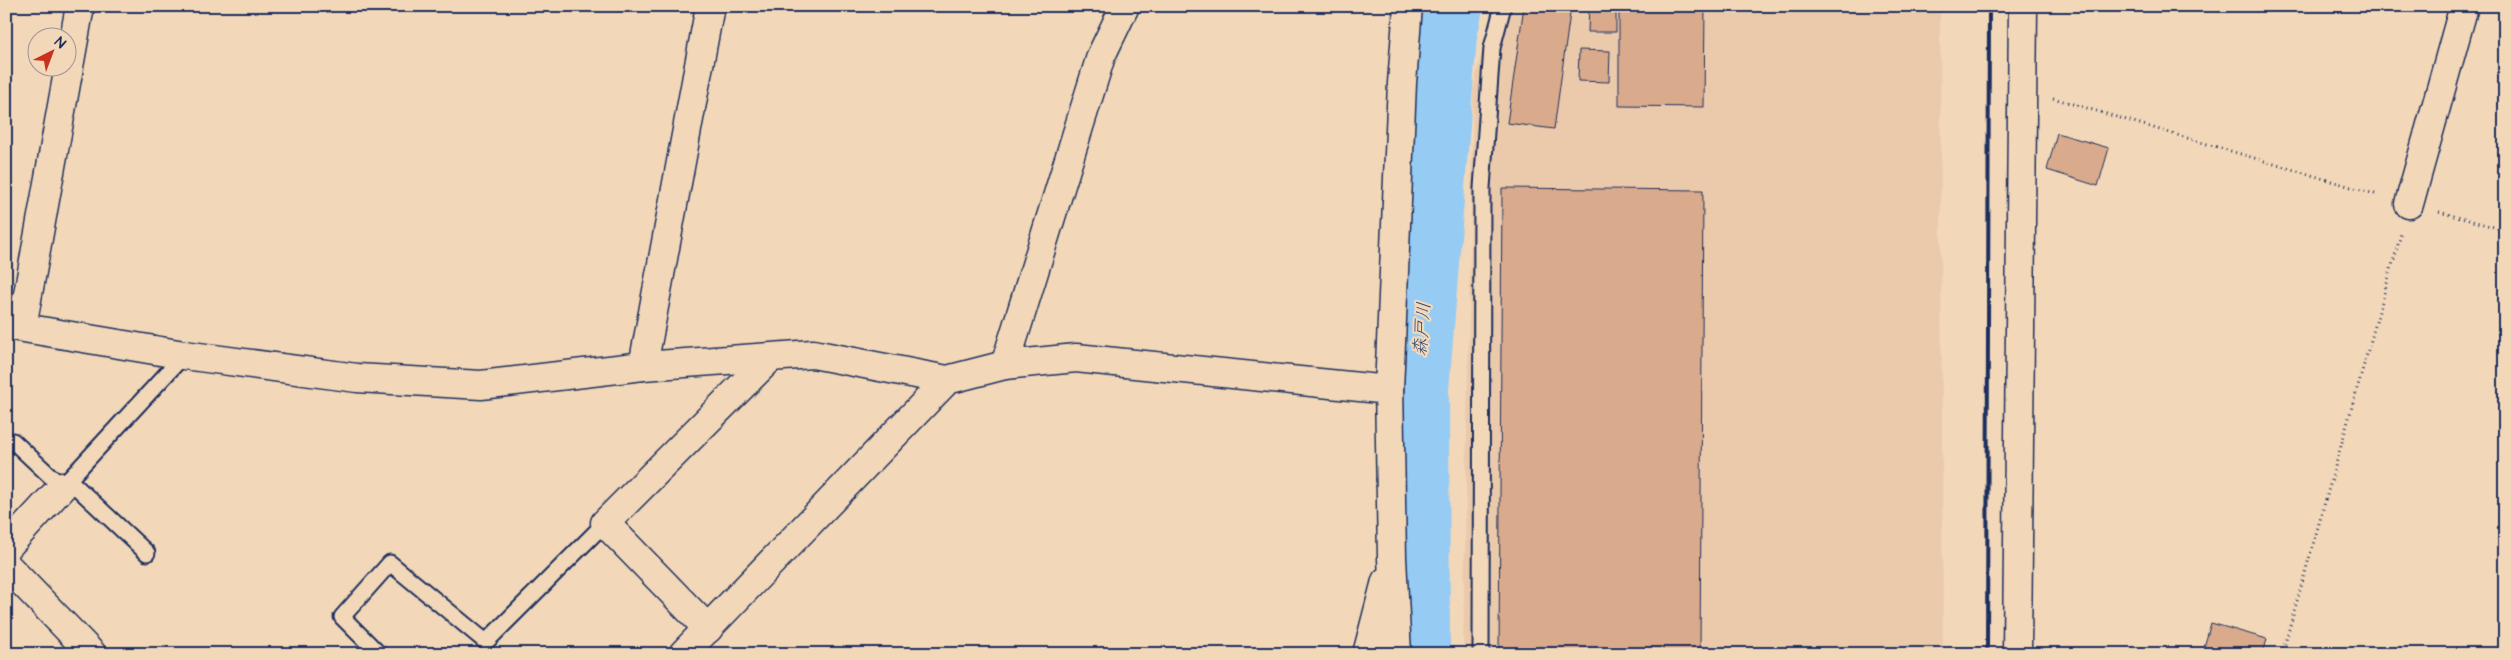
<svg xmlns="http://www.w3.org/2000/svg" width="2511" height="660" font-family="'Architects Daughter','Klee One',sans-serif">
<rect width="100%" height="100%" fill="#f2d8b9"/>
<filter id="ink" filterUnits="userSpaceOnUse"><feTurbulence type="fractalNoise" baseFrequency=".02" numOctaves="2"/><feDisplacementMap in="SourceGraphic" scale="10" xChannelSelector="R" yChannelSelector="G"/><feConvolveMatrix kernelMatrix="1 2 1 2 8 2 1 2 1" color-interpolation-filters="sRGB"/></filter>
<g filter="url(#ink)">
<!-- built -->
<path fill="#ebcaac" d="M1492,6H1940L1943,654H1463L1473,90Z"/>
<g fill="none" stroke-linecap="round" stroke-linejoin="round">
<!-- river -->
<path stroke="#96cbf4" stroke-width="64" d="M1418,654L1417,389L1445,35L1451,6"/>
</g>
<!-- building -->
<g fill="#daaa8c" stroke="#1b2f5e">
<path d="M1524,6H1571L1554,129L1507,123Z"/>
<path d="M1589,6H1616V32H1588Z"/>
<path d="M1619,6H1705L1704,107L1619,106Z"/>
<path d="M1579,50L1610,51L1609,82L1578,81Z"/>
<path d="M2057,133L2109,148L2098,186L2047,170Z"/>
<path d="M1502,188L1703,190L1700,654H1499Z"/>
<path d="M2211,623L2267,639L2263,654H2202Z"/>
</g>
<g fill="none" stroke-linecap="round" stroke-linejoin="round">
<!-- service casing -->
<g stroke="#1b2f5e" stroke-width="19">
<g id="service">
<path d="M13,441L62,487L184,355"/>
<path d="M69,480L147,553"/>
<path d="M379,654L342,617L390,563L486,642L605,523"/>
<path d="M1481,654L1482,188L1492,48L1503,6"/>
</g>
</g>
<!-- minor casing -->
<g stroke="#1b2f5e" stroke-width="31">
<g id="minor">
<path d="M2409,204L2464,6"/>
<path d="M6,325L184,355L357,378L481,385L643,366L813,354L947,380L1005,365L1076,358L1389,390L1402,83L1408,6"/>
<path d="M22,327L80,6"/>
<path d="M1005,365L1101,56L1125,6"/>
<path d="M643,366L710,6"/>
<path d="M1389,384L1392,558L1397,654"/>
<path d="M6,548L62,487"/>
<path d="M6,565L92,654"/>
<path d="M708,629L605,523L770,358"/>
<path d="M683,654L947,380"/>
<path d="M1367,654L1386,581"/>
<path d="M2017,654L2023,6"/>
</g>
</g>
<!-- path -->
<g stroke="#1b2f5e" stroke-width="3" stroke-dasharray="1 4" stroke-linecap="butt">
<path d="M2053,98L2378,195"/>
<path d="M2439,212L2505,230"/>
<path d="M2282,654L2401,234"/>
</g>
<!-- service -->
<use href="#service" stroke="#f2d8b9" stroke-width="15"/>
<!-- minor -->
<use href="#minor" stroke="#f2d8b9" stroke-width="28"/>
<!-- rail -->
<path stroke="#1b2f5e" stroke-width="4" d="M1987,654L1989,6"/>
</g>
</g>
<g text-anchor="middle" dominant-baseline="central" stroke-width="4.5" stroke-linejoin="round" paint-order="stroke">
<!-- water labels -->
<g font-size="18" font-style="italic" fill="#2d4674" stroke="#f2d8b9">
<text transform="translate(1422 329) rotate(-85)">森戸川</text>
</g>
</g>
<!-- margin -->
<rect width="2511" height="660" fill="none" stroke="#f2d8b9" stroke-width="25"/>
<rect x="12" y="12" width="2486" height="635" fill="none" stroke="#1b2f5e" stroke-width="2" filter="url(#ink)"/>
<!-- north arrow -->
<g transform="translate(52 52) rotate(42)"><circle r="24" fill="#f2d8b9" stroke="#9c9495"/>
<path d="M0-4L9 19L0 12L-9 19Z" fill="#c8321e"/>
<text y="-8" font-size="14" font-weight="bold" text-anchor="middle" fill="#1b2f5e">N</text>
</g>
</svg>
